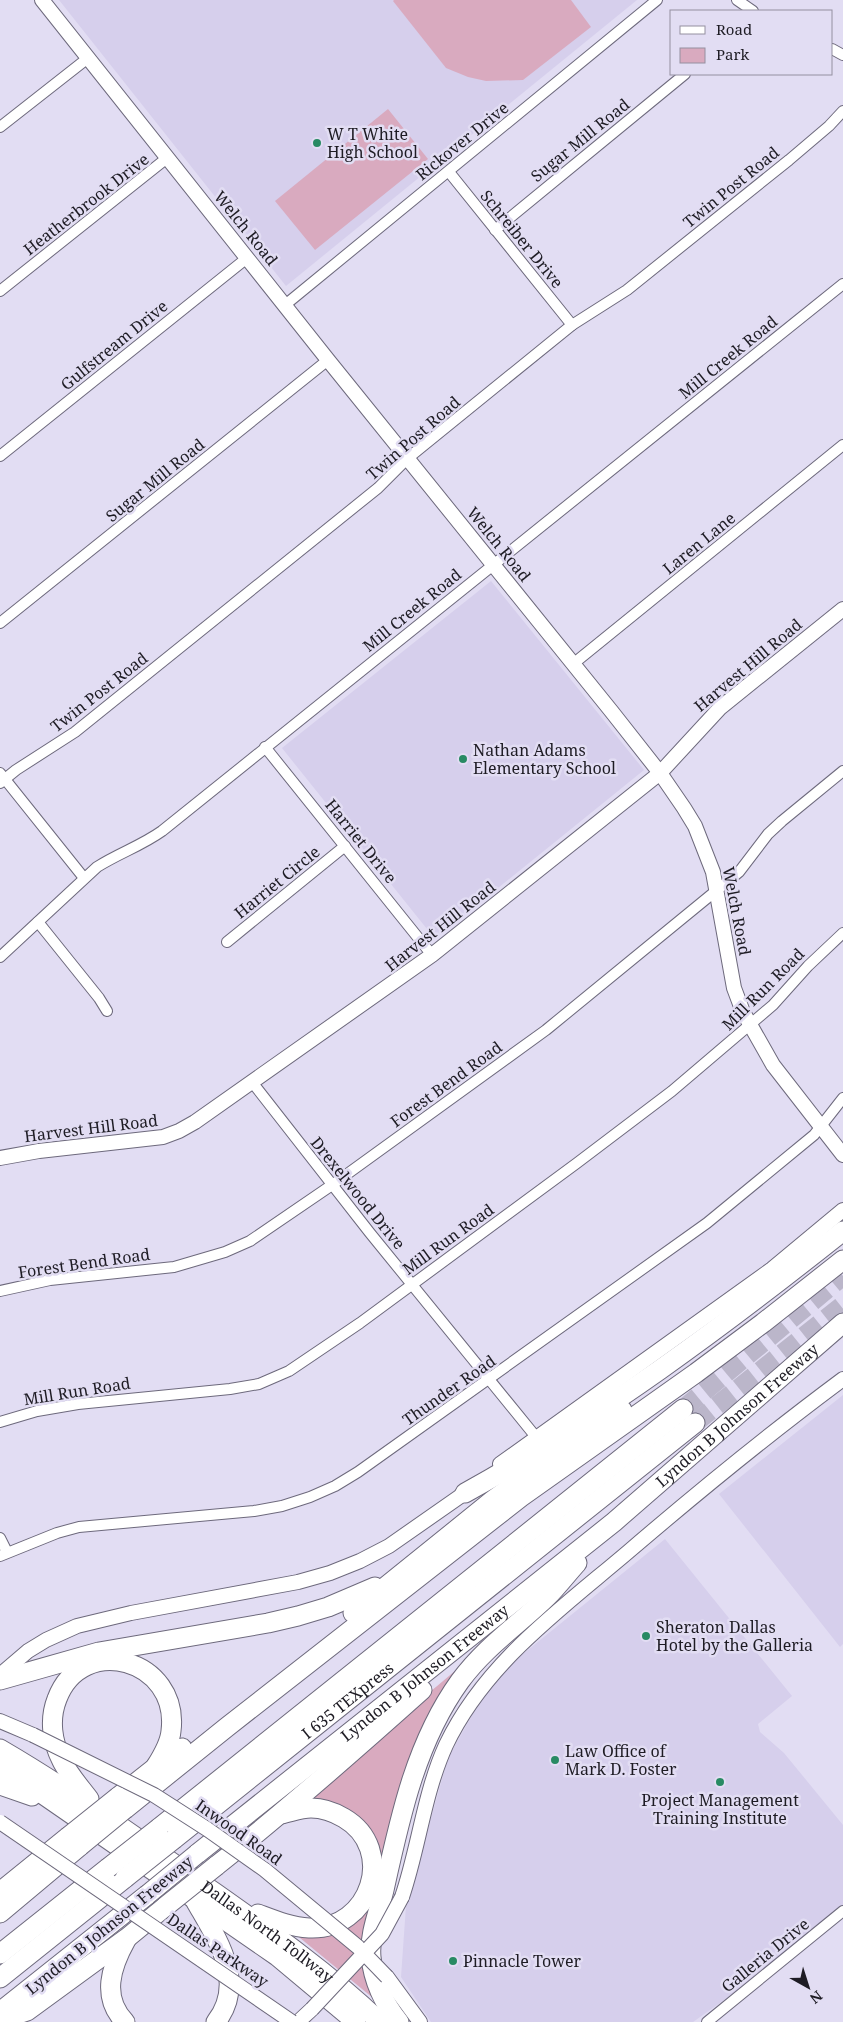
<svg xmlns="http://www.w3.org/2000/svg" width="843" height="2022" font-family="'Noto Serif',serif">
<rect width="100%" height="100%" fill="#e2ddf3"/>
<!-- built -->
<g fill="#d6cfec">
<path d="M59,0H637L286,286Z"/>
<path d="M491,581L644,770L435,939L282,748Z"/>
<path d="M843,1395V1644L840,1647L719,1494Z"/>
<path d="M665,1539L792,1696L758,1724L760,1732L784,1753L843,1825V1906L727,1998L693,2022H431L401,1977L406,1906L448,1758L480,1701L513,1662Z"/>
</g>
<!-- green -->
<g fill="#d9aabf">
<path d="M394,0H571L591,27L523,80L486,81L468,77L446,68L393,1Z"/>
<path d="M388,109L428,159L315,250L275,201Z"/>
<path d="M474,1655L386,1854H377L373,1839L299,1802Z"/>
<path d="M370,1900L376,1995L373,1998L294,1933Z"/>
</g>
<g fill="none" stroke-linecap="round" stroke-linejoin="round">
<!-- highway-tunnel -->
<g stroke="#bbb6ca" stroke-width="19" stroke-dasharray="19 9" stroke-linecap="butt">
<path d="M683,1409L843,1276"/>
<path d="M695,1423L843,1305"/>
</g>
<!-- street casing -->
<g stroke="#6d697c" stroke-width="12">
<g id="street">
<path d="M737,0L753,11"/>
<path d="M832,49L843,55"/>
<path d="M0,127L88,58"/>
<path d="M449,172L572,325"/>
<path d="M495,230L685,74"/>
<path d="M0,291L167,158"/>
<path d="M285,305L657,0"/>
<path d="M0,456L247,258"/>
<path d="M0,623L328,360"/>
<path d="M573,664L843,445"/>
<path d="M265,747L432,955"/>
<path d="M0,773L84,878"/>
<path d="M0,783L16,770L75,732L378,488L408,458L572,325L627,290L789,160L829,126L843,111"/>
<path d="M38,922L99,998L107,1011"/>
<path d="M227,942L345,846"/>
<path d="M0,957L97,867C119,853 141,846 162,831L843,284"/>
<path d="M252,1082L370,1233L536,1437"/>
<path d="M0,1291L50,1280L174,1267L225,1252L250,1241L332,1185L546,1030L739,872L768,834L782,821L843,771"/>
<path d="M0,1422L37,1411L78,1404L230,1389L259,1384L289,1371L360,1323L577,1163L672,1091L773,1005L808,966L843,933"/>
<path d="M0,1538L7,1552"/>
<path d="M0,1556L57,1533L79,1527L254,1511L282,1506L310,1497L335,1486L358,1472L707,1223L814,1135L843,1098"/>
<path d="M707,2022L843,1911"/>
</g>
</g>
<!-- secondary casing -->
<g stroke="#6d697c" stroke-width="16">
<g id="secondary">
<path d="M42,0L328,360L612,712L660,773L684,808L695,826L713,872L734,988L743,1012L773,1065L843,1155"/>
<path d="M0,1158L39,1151L163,1137L179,1131L195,1122L432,955L660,773L720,708L843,609"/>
<path d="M500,1464L772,1269L843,1210"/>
<path d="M0,1675L28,1651L46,1640L77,1626L131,1613L298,1582L330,1573L360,1561L389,1546L472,1488"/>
<path d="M0,1721L33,1735"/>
<path d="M402,1897C419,1847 424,1793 446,1745C485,1663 561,1609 628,1552C698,1492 769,1434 843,1379"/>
<path d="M387,1977L420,2022"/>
<path d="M298,2022L312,2009"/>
</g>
</g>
<!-- highway casing -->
<g stroke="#6d697c" stroke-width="21">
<g id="highway">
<path d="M465,1493C599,1419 724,1326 843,1231"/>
<path d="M353,1613L493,1500L554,1456L622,1410"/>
<path d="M0,1680L99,1652L268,1623L298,1616L328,1607L375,1587"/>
<path id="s1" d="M0,1749C67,1788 130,1833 194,1878C259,1924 321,1966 380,2022"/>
<path d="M0,1767L28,1784L277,1956L356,2022"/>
<path d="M0,1785L32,1796"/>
<path d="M118,1797L156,1767L182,1748"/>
<path d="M89,1799C80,1787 69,1775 62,1761C52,1742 49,1719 57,1699C82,1632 180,1659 171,1731C170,1743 163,1755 156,1766"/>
<path d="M125,1809L227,1727L521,1497L696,1373L763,1323L843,1260"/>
<path d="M159,1828L683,1409"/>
<path id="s2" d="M174,1839L695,1423"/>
<path id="s3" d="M197,1854L614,1522L843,1323"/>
<path d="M216,1866C287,1810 355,1750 422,1690"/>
<path d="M0,1892L68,1837"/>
<path d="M196,1902C217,1939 247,1982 216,2022"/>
<path d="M0,1913L80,1846"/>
<path d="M258,1914C274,1920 291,1927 309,1928C371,1931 397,1849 344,1818C334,1812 323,1808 311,1808C301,1808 291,1812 281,1814"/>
<path d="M0,1954L108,1868"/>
<path d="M0,1978L125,1878"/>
<path d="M0,2012L147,1895"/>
<path d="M0,2020L27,2011L127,1938L166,1906"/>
<path d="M125,2022C101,1997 111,1967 126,1940"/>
<path d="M399,2022C384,2004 373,1980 371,1957C369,1934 379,1911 384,1890C400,1817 416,1742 460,1681C486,1646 517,1626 547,1597C558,1586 567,1574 577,1563"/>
</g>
</g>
<!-- street -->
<use href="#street" stroke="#fff" stroke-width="10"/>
<!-- secondary -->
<use href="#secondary" stroke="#fff" stroke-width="14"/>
<!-- highway -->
<use href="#highway" stroke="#fff" stroke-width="19"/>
<!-- secondary-bridge casing -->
<g stroke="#6d697c" stroke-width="16" stroke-linecap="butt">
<g id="secondary-bridge">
<path d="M33,1735L154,1795L207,1829L265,1870L358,1947L387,1977"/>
<path d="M0,1822L292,2022"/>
<path d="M312,2009L382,1934L402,1897"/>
</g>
</g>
<!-- highway-bridge casing -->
<g stroke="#6d697c" stroke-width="21" stroke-linecap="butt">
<g id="highway-bridge">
<path d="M68,1837L118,1797"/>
<path d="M80,1846L125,1809"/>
<path d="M108,1868L159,1828"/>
<path d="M125,1878L174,1839"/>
<path d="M147,1895L197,1854"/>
<path d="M166,1906L216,1866"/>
</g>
</g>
<!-- secondary-bridge -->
<use href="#secondary-bridge" stroke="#fff" stroke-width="14"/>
<!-- highway-bridge -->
<use href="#highway-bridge" stroke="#fff" stroke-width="19"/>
</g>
<!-- markers -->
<g fill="#288a63" stroke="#e2ddf3" stroke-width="2">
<circle cx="317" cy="143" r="5"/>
<circle cx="463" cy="759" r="5"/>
<circle cx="646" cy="1636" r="5"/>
<circle cx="555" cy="1760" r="5"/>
<circle cx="720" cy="1782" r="5"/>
<circle cx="453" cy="1961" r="5"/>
</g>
<g text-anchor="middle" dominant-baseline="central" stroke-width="5" stroke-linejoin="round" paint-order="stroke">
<!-- poi labels -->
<g font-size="16" fill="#1e1c24" stroke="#e2ddf3" text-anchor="start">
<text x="327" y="134">W T White<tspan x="327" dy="18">High School</tspan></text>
<text x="473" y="750">Nathan Adams<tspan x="473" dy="18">Elementary School</tspan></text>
<text x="656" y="1627">Sheraton Dallas<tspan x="656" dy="18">Hotel by the Galleria</tspan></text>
<text x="565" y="1751">Law Office of<tspan x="565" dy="18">Mark D. Foster</tspan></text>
<text x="720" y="1800" text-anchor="middle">Project Management<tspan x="720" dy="18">Training Institute</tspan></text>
<text x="463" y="1961">Pinnacle Tower</text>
</g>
<!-- street labels -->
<g font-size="16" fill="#1e1c24" stroke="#e2ddf3">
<text transform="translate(580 140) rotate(-39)">Sugar Mill Road</text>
<text transform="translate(462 141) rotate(-39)">Rickover Drive</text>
<text transform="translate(731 187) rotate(-39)">Twin Post Road</text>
<text transform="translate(86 204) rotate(-38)">Heatherbrook Drive</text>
<text transform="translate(246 228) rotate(51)">Welch Road</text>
<text transform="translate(522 239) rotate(51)">Schreiber Drive</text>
<text transform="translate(114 345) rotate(-39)">Gulfstream Drive</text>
<text transform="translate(728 357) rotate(-39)">Mill Creek Road</text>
<text transform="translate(413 438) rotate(-41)">Twin Post Road</text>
<text transform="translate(155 480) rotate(-39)">Sugar Mill Road</text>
<text transform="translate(699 543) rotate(-39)">Laren Lane</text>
<text transform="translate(499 544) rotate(51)">Welch Road</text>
<text transform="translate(412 610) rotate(-39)">Mill Creek Road</text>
<text transform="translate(748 665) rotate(-40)">Harvest Hill Road</text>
<text transform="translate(99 692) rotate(-38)">Twin Post Road</text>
<text transform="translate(361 841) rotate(51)">Harriet Drive</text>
<text transform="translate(277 882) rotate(-39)">Harriet Circle</text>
<text transform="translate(737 911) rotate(79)">Welch Road</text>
<text transform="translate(440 926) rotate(-38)">Harvest Hill Road</text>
<text transform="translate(763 989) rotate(-45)">Mill Run Road</text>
<text transform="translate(446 1084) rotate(-36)">Forest Bend Road</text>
<text transform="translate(91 1128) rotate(-7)">Harvest Hill Road</text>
<text transform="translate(358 1193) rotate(51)">Drexelwood Drive</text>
<text transform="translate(448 1239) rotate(-36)">Mill Run Road</text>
<text transform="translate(84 1263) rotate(-8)">Forest Bend Road</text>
<text transform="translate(449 1390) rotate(-35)">Thunder Road</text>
<text transform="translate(77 1391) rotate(-9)">Mill Run Road</text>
<text stroke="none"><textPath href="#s3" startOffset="696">Lyndon B Johnson Freeway</textPath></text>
<text stroke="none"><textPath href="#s3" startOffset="291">Lyndon B Johnson Freeway</textPath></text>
<text stroke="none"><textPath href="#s2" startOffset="222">I 635 TEXpress</textPath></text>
<text transform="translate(239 1832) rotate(35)">Inwood Road</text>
<text transform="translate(109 1925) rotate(-39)">Lyndon B Johnson Freeway</text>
<text stroke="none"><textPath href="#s1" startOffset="324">Dallas North Tollway</textPath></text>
<text transform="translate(218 1950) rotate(34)">Dallas Parkway</text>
<text transform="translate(765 1955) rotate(-39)">Galleria Drive</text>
</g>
</g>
<!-- legend -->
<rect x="670" y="10" width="162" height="65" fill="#e2ddf3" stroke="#9490a0"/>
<rect x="680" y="26" width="25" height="8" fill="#ffffff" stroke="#9490a0"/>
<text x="716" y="35" font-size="15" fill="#1e1c24">Road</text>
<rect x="680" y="48" width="25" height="15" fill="#d9aabf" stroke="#9490a0"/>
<text x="716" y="60" font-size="15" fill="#1e1c24">Park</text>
<!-- north arrow -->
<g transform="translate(808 1987) rotate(141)" stroke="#e2ddf3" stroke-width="4" paint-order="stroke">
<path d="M0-4L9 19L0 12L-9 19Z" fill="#1e1c24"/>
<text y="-8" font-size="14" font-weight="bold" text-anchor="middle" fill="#1e1c24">N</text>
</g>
</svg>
